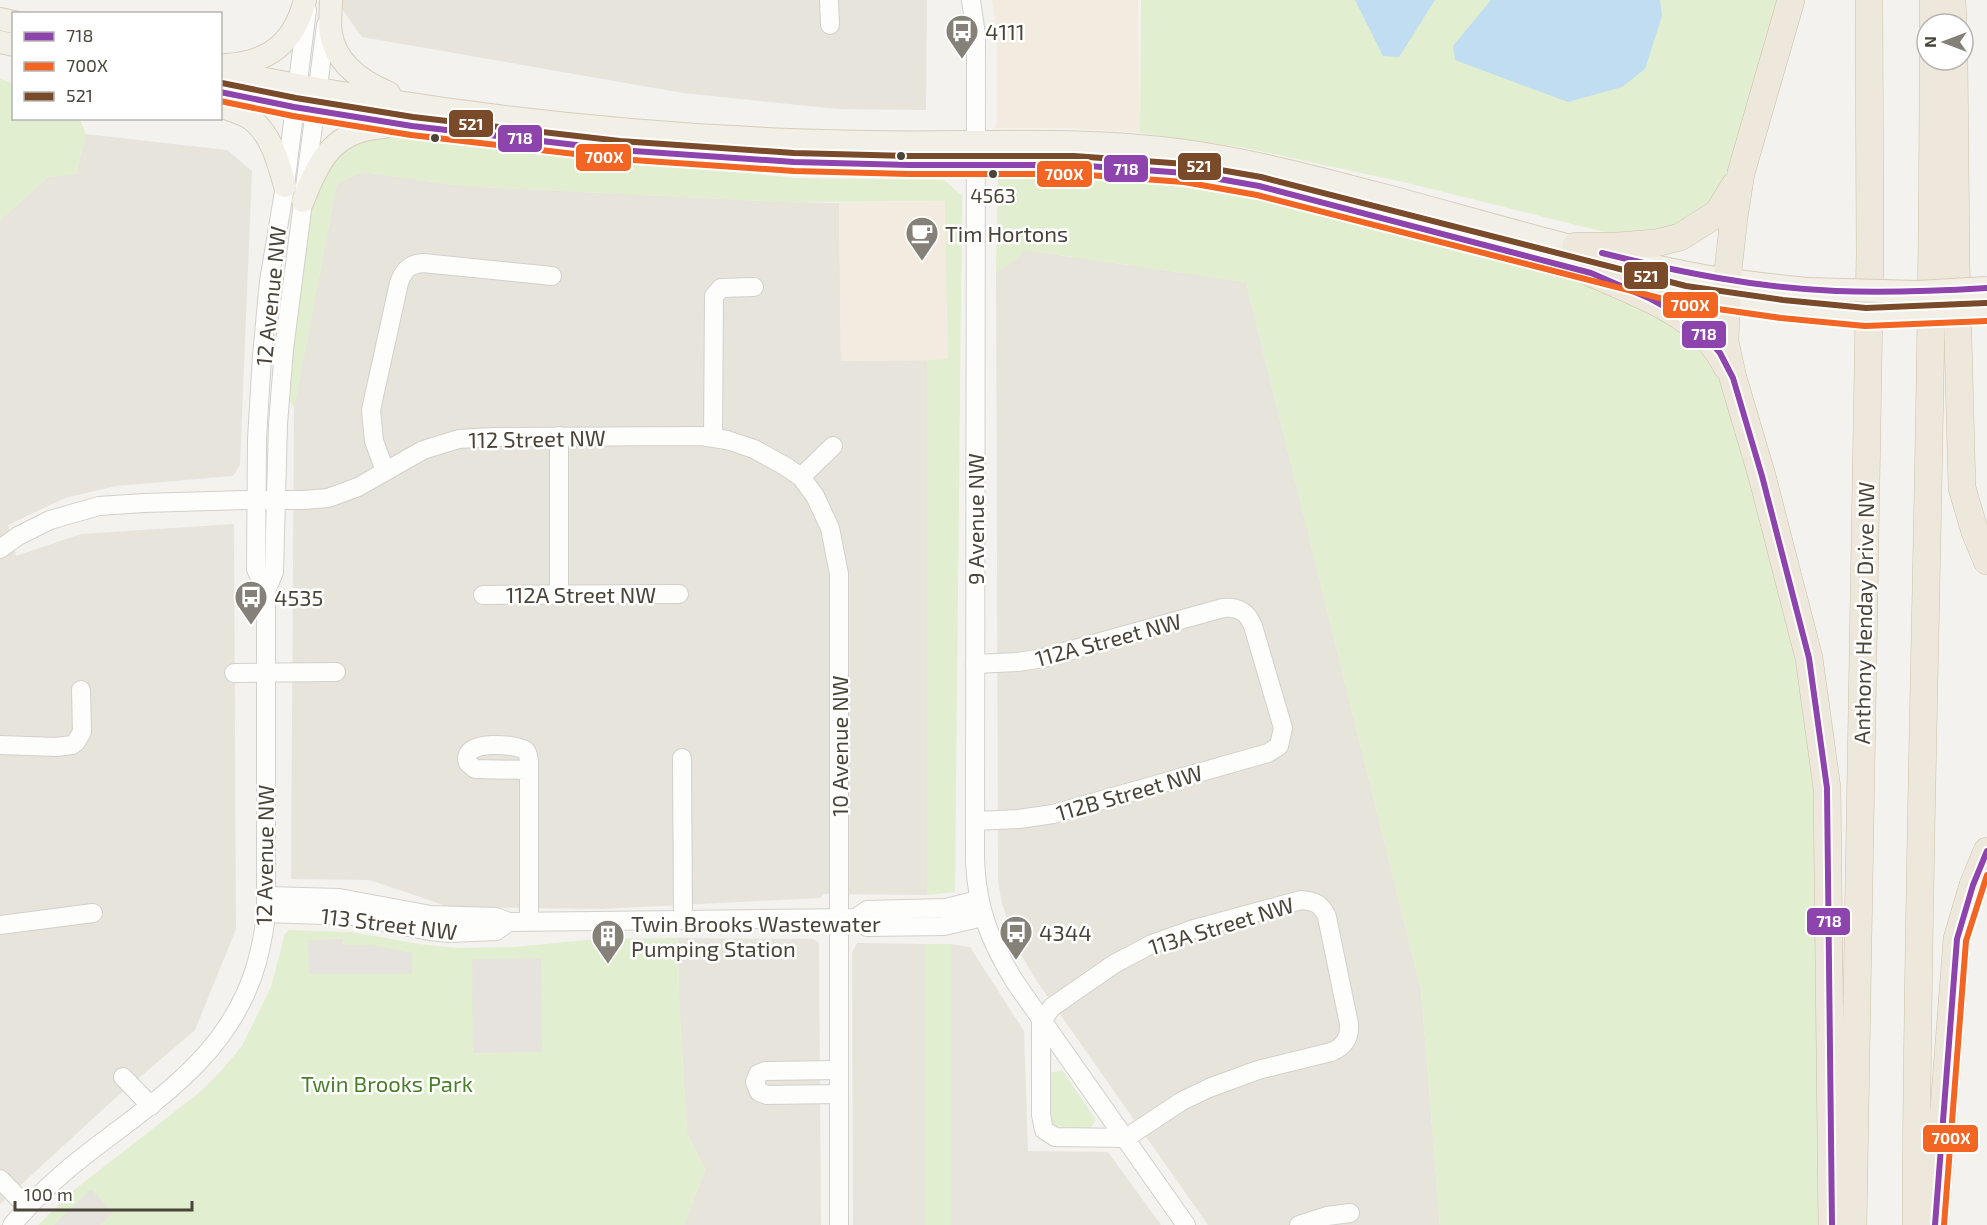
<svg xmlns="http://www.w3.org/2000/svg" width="1987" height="1225" font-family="'Exo 2',sans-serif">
<rect width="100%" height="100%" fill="#f4f2ee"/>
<!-- residential -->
<g fill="#e7e4dc">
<path d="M341,0H927L926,110L837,109L683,93L362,37L340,6Z"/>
<path d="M86,134L227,150L252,171L240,465L233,476L116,486L65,498L8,525L16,556L81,534L234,524L236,929L195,1030L112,1101L0,1204V220L48,177L76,174Z"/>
<path d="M363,172L462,186L784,202L839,203L841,361L927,360V895L824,894L820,898L602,909L449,907L370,880L291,879L294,407L337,183Z"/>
<path d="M1024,250L1246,282L1421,990L1440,1225H1208L1036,980L1019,951L1002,904L998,881V854L996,272L1014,261Z"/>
<path d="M678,938L814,939L819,943L821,1225H684L705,1170L687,1133L679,998Z"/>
<path d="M857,943L925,944V1225H853L852,953Z"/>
<path d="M951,944L970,947L1024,1031L1028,1151L1108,1152L1161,1225H951Z"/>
</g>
<!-- commercial -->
<g fill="#f3ebdf">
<path d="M992,0H1138L1140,133L1067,128H994L997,122V35Z"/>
<path d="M946,201L948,360L841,361L839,203Z"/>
</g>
<!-- green -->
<g fill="#e1eecf">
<path d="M1141,0H1779L1762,65L1721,188L1705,210L1664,233L1613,234L1403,182L1241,147L1140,133Z"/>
<path d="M0,78L13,84L14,118L80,119L86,134L76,174L48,177L0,220Z"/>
<path d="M371,135H409L545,152L793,178L944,180L962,196L955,890L954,892L927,895V360L948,359L945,201L784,202L462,186L363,172L337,183L294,407L286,395L307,220L325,163Z"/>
<path d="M998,170L1150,178L1255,192L1480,256L1587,280L1699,336L1726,392L1801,662L1819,779L1824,1225H1440L1421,990L1246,282L1025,250L1014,261L996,272Z"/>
<path d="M289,930L351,932L419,944L457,948L514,947L597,939L678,938L679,998L687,1133L705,1170L684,1225H38L74,1190L200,1092L220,1072L242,1046L271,987L285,934Z"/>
<rect x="925" y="944" width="26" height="281"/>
<path d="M1062,1070L1096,1120L1089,1130L1046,1125L1049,1073Z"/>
</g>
<!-- parking -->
<g fill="#e6e3df">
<path d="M343,939V945H371L412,953V974H309L308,940Z"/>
<path d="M541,958L542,1052L473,1053L472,959Z"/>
<path d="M91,1189L113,1213L100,1225H54Z"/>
</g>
<!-- water -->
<g fill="#c0ddf1">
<path d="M1355,0H1435L1399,57L1383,56Z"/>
<path d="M1491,0H1660L1662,16L1645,69L1622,87L1568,102L1455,60L1453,46Z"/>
</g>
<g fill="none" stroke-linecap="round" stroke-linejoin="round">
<!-- minor casing -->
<g stroke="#d2d0cb" stroke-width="20">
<g id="minor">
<path d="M829,0L830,25"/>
<path d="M971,0L976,35L975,861C977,909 990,941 1015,982L1186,1225"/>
<path d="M559,436V594"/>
<path d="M713,437L714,296L721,288L754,287"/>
<path d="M385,471L374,441L371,410L399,283C403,271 409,264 423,263L552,276"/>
<path d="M801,477L833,446"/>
<path d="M0,549L18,536L50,520L99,506L144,503L245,500H304L328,498L358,487L423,450L459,439L493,437L701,436L727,440L754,449L785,466L801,477L815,496L830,528L839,574V1225"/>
<path d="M266,591L274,572L278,424L284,349L326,25"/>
<path d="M483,595L679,594"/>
<path d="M975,664L1018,662L1043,658L1223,608C1238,607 1247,611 1253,626L1283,728L1279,746L1268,753L1053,814L1019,819L975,821"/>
<path d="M234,673L336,672"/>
<path d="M0,745L56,747L72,745L76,742L82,732L81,690"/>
<path d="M682,758L683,918"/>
<path d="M529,770L475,769L468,763C459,738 520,744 526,751C530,757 529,764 529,770V921"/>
<path d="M266,896L339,898L431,915L496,917L509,922L856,918L867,910L946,908L978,900"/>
<path d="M1301,900C1314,901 1322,904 1327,917L1349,1024C1350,1038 1344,1047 1331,1052L1258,1070L1209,1088L1182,1101L1126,1138L1055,1137L1044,1130L1041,1115V1022L1052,1007L1114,964L1152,944L1194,929Z"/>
<path d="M266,913L352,916L430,931L449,933L496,931L509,922"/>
<path d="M856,918L867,927L944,926L983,917"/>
<path d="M0,925L93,913"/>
<path d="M839,1070L765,1071L758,1074L755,1082L759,1092L767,1095L839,1094"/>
<path d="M123,1077L151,1106"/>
<path d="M0,1179L27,1207"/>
<path d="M12,1225C34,1199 60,1174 88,1153C158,1099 232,1053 257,962C261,946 265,930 266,913V591L256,569L257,439L262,356L269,281L285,186L307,10"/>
<path d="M1299,1225L1327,1216L1350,1213"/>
</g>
</g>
<!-- major casing -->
<g stroke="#d6cebb" stroke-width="24">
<g id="major">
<path d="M331,0C331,11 329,24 331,34C336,64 363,82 389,93"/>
<path d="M0,19L14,22"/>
<path d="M0,42L14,45"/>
<path d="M225,65C269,63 294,43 305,0"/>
<path d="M220,70C407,109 599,132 790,140C846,142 903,143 959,142C1032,142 1105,140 1177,150C1247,159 1315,177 1383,195C1484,222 1585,253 1688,273C1728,281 1768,285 1808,289"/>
<path d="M220,92C407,131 607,155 797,162C835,163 873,165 910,165C1002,165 1094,160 1185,173C1395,206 1594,293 1807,312"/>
<path d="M220,106C230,110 242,113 251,119C272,135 278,162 285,186"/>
<path d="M303,201C319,159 334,130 384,127"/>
</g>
</g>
<!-- highway casing -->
<g stroke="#ccbfa9" stroke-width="28">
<g id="highway">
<path d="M1791,0L1741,173L1734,217L1727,280L1725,342L1733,378L1762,476L1809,658L1827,788L1832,1225"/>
<path d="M1933,0V24"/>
<path d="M1952,0L1953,24"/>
<path d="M1954,60L1956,264L1962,488L1975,532L1987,561"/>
<path d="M1576,246H1619L1656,243L1680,237L1718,213L1735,185"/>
<path d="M1591,273C1641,295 1701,314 1727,367"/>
<path d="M1853,1225L1870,254L1869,0"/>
<path d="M1916,1225C1917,837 1933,448 1933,60"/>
<path d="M1935,1225L1957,939L1973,885L1987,851"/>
</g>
</g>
<!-- minor -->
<use href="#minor" stroke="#fdfdfc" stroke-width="18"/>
<!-- major -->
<use href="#major" stroke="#f2efe6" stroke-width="22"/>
<!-- highway -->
<use href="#highway" stroke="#ede8db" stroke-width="27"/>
<!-- major-bridge casing -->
<g stroke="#d6cebb" stroke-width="24" stroke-linecap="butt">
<g id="major-bridge">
<path d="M1808,289L1918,292L1987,288"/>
<path d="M1807,312L1866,317L1919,316L1987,312"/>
</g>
</g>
<!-- major-bridge -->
<use href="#major-bridge" stroke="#f2efe6" stroke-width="22"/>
<!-- bus-1 casing -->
<g stroke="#fff" stroke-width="10">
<g id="bus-1">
<path d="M220,92L294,107L412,126L619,150L794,162L909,165H1074L1185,173L1259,186L1591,273L1651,299L1680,315L1703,333L1720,353L1733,378L1762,476L1809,658L1827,788L1832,1225"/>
<path d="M1602,253C1679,272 1757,288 1836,291C1887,293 1937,291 1987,288"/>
<path d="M1935,1225L1957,939L1973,885L1987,851"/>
</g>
</g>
<!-- bus-2 casing -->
<g stroke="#fff" stroke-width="10">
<g id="bus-2">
<path d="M220,101L293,116L411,135L618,159L794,171L909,174H1074L1184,182L1257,195L1683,304L1781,318L1865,326L1987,321"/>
<path d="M1944,1225L1966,941L1987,875"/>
</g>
</g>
<!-- bus-3 casing -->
<g stroke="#fff" stroke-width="10">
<path id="bus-3" d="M222,83L296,98L413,117L620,141L794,153L909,156H1074L1186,164L1261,177L1686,286L1783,300L1866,308L1986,303"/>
</g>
<!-- bus-1 -->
<use href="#bus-1" stroke="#8e44ad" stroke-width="6"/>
<!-- bus-2 -->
<use href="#bus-2" stroke="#f26522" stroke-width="6"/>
<!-- bus-3 -->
<use href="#bus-3" stroke="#7a4b2a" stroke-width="6"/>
</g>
<!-- icons -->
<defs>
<g id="bus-pin" transform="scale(1.725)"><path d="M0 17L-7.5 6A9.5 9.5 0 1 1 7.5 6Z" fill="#868178" stroke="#fff"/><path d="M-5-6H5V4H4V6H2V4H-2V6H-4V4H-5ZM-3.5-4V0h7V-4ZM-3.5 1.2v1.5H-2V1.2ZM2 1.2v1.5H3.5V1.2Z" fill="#fff"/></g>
<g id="cafe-pin" transform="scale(1.725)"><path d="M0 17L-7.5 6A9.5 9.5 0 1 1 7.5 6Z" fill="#868178" stroke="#fff"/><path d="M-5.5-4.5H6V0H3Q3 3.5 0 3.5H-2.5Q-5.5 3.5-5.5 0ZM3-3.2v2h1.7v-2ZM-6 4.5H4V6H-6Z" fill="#fff"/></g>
<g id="building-pin" transform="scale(1.725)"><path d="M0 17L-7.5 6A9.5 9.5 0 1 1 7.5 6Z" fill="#868178" stroke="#fff"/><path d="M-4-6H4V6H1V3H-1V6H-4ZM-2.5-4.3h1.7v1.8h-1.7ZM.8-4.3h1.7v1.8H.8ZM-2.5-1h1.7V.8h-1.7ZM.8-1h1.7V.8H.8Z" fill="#fff"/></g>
</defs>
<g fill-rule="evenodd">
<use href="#bus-pin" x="962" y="31"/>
<use href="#cafe-pin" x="922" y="233"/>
<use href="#bus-pin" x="251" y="597"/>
<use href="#bus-pin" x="1016" y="932"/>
<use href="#building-pin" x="608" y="936"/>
</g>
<!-- markers -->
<g fill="#4b4439" stroke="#fff" stroke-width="2">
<circle cx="435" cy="138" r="5"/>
<circle cx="901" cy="156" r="5"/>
<circle cx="993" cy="174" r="5"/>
</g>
<g text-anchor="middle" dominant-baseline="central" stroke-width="5" stroke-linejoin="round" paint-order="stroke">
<!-- bus labels -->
<g font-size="20" fill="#4b4439" stroke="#fff">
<text x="993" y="195">4563</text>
</g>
<!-- poi labels -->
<g font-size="22" fill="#4b4439" stroke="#fff" text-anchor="start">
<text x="985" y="31">4111</text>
<text x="945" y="233">Tim Hortons</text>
<text x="274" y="597">4535</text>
<text x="631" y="923">Twin Brooks Wastewater<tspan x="631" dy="25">Pumping Station</tspan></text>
<text x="1039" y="932">4344</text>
</g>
<!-- street labels -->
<g font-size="22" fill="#4b4439" stroke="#fff">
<text transform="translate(270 296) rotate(-84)">12 Avenue NW</text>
<text transform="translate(537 438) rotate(-1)">112 Street NW</text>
<text transform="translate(975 519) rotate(-90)">9 Avenue NW</text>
<text x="581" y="594">112A Street NW</text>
<text transform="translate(1863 613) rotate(-89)">Anthony Henday Drive NW</text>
<text transform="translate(1108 639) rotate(-15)">112A Street NW</text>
<text transform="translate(839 746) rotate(-90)">10 Avenue NW</text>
<text transform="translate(1129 792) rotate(-16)">112B Street NW</text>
<text transform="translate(264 855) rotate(-89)">12 Avenue NW</text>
<text transform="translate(389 923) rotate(7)">113 Street NW</text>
<text transform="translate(1221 925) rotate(-17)">113A Street NW</text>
</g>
<!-- park labels -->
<g font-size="22" fill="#4a7f2a" stroke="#fff">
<text x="387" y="1083">Twin Brooks Park</text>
</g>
</g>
<g stroke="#fff" stroke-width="2">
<rect x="448" y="109" width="46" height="29" rx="6" fill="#7a4b2a"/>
<rect x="497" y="124" width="46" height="29" rx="6" fill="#8e44ad"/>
<rect x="575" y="143" width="57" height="29" rx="6" fill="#f26522"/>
<rect x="1177" y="152" width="45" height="29" rx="6" fill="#7a4b2a"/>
<rect x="1103" y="154" width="46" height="29" rx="6" fill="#8e44ad"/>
<rect x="1036" y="160" width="57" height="28" rx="6" fill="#f26522"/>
<rect x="1623" y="261" width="46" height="29" rx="6" fill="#7a4b2a"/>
<rect x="1662" y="291" width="57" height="28" rx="6" fill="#f26522"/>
<rect x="1681" y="320" width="46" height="29" rx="6" fill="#8e44ad"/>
<rect x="1806" y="907" width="45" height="29" rx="6" fill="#8e44ad"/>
<rect x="1922" y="1124" width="57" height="29" rx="6" fill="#f26522"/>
</g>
<g font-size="16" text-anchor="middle" font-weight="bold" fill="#fff">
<text x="471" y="130">521</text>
<text x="520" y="144">718</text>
<text x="604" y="163">700X</text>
<text x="1199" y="172">521</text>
<text x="1126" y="175">718</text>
<text x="1064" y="180">700X</text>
<text x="1646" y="282">521</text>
<text x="1690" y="311">700X</text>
<text x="1704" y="340">718</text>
<text x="1829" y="927">718</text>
<text x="1951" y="1144">700X</text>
</g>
<!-- legend -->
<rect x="12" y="12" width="210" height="108" fill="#ffffff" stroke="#b7b4b0" stroke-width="1.5"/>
<rect x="24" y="32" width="30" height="9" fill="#8e44ad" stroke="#b7b4b0" stroke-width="1.5"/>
<text x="66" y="42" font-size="18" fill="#4b4439">718</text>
<rect x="24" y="62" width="30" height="9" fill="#f26522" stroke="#b7b4b0" stroke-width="1.5"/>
<text x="66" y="72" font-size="18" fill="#4b4439">700X</text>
<rect x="24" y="92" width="30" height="9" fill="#7a4b2a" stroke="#b7b4b0" stroke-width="1.5"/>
<text x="66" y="102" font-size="18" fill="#4b4439">521</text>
<!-- north arrow -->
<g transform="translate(1945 42) rotate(270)"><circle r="28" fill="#ffffff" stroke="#b7b4b0" stroke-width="1.5"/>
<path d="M0-4.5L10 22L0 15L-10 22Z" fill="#868178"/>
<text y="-9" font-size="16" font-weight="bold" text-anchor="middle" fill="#4b4439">N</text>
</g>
<!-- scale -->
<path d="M15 1201v9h177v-9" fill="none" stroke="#4b4439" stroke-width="3"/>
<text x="24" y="1201" font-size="18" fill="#4b4439" stroke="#ffffff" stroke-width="4.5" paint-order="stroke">100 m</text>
</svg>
